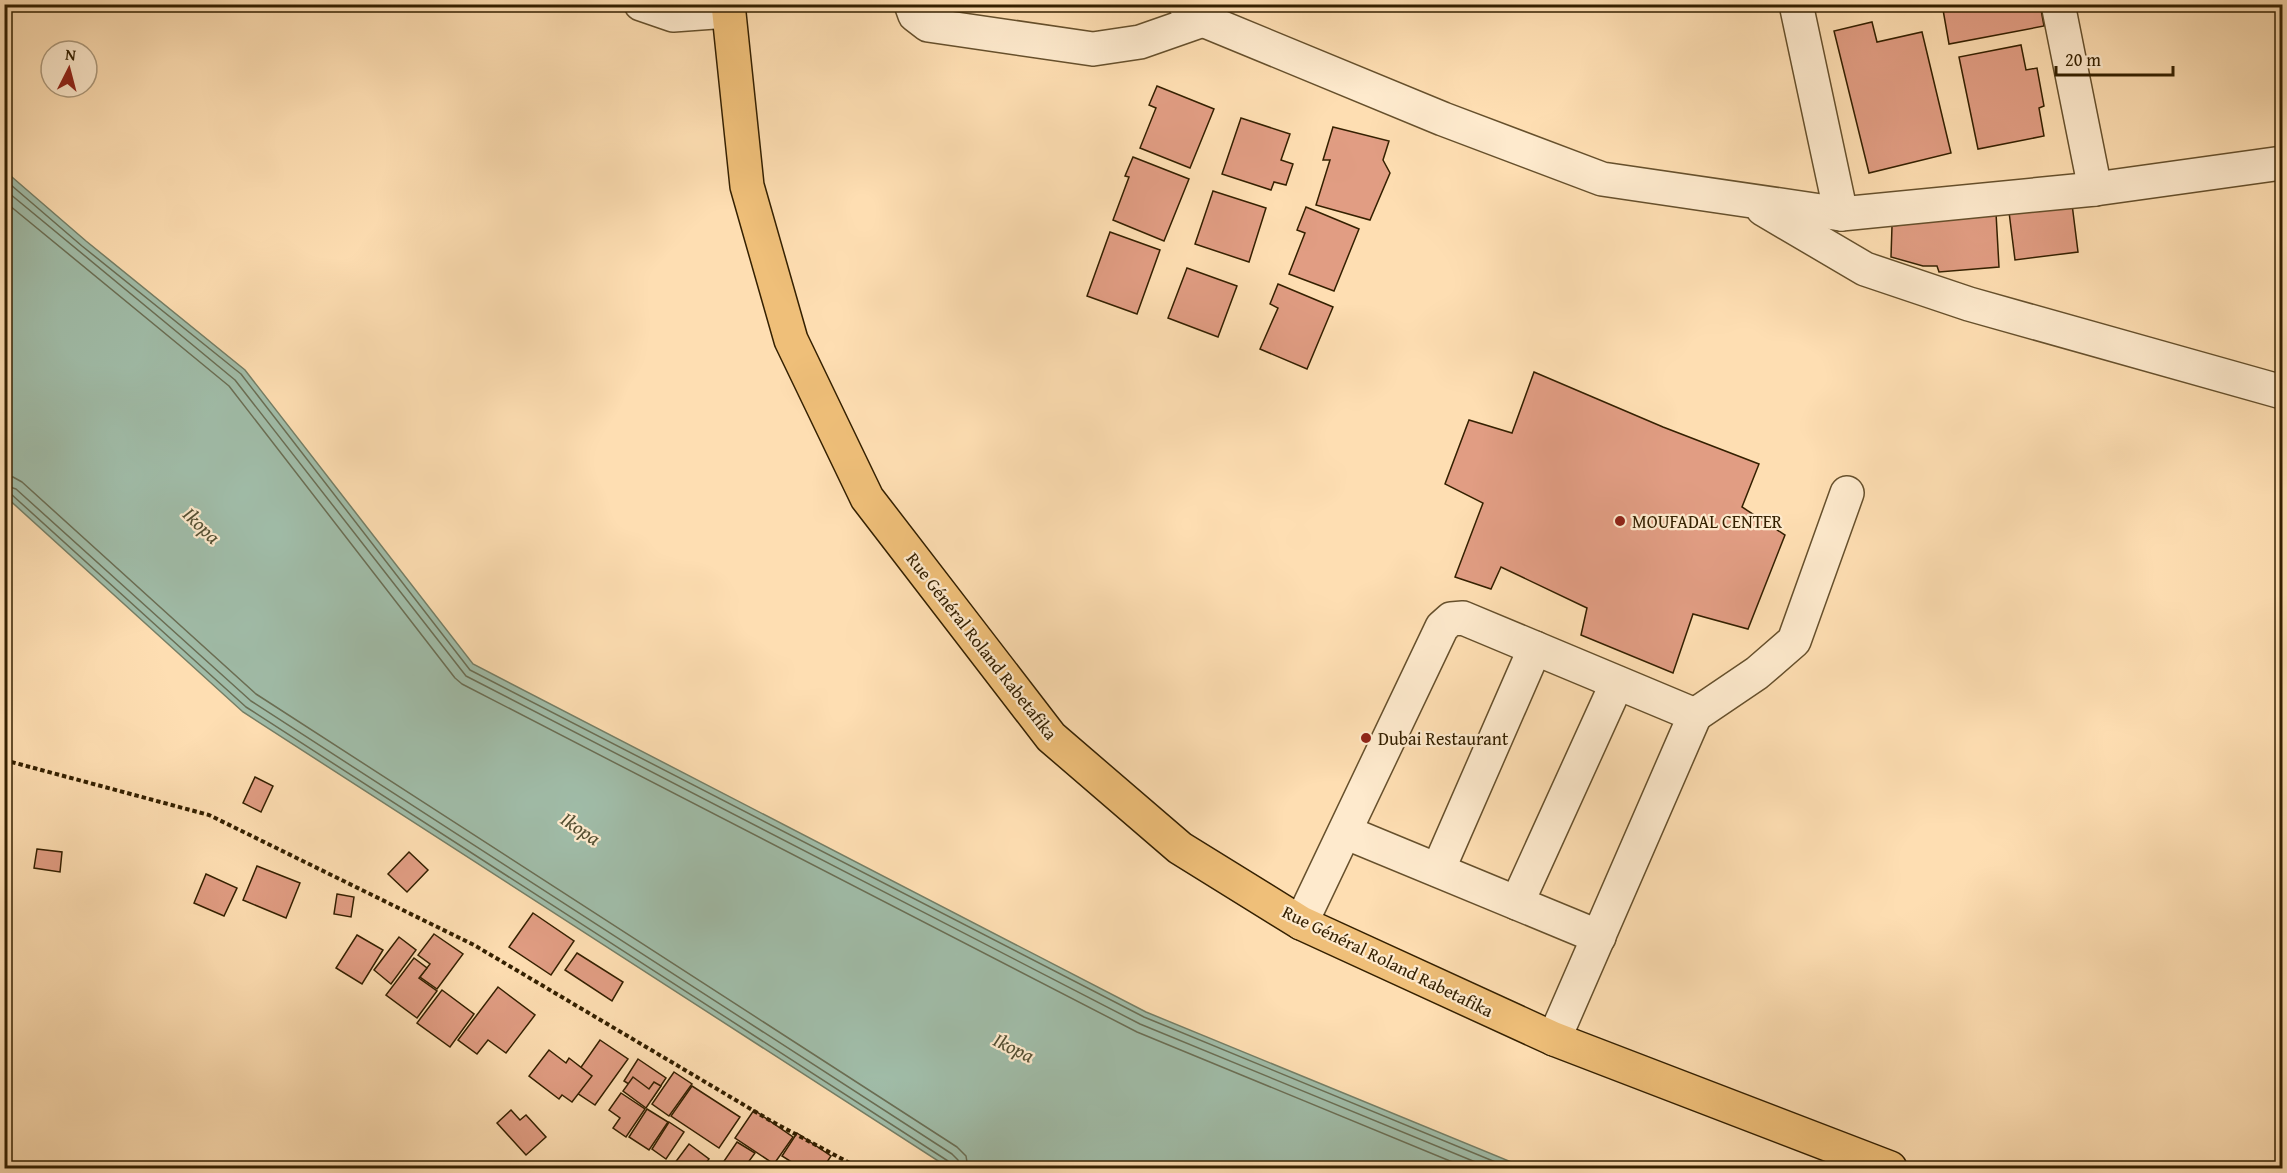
<svg xmlns="http://www.w3.org/2000/svg" width="2287" height="1173" font-family="'Gentium Book Plus',serif">
<rect width="100%" height="100%" fill="#fedeb2"/>
<filter id="stains"><feTurbulence type="fractalNoise" baseFrequency=".00333" numOctaves="4"/><feColorMatrix values="0 0 0 0 .2 0 0 0 0 .09 0 0 0 0 .02 0 0 0 .5 -.17"/></filter>
<radialGradient id="worn" r=".72"><stop offset=".6" stop-color="#630" stop-opacity="0"/><stop offset="1" stop-color="#630" stop-opacity=".3"/></radialGradient>
<!-- water -->
<path fill="#a0bca8" stroke="#757e65" stroke-width="1.5" d="M5,171L86,241L245,370L473,664L1146,1012L1526,1168H949L243,712L5,496Z"/>
<g fill="none" stroke-linecap="round" stroke-linejoin="round">
<!-- shore -->
<g stroke="#6a6e54" stroke-width="1.5">
<path d="M4,179L82,246L241,374L470,670L1144,1017L1510,1168"/>
<path d="M4,189L235,380L466,676L1140,1024L1490,1168"/>
<path d="M4,201L229,386L455,678L462,684L1137,1032L1467,1168"/>
<path d="M4,476L13,477L22,482L256,694L957,1147L966,1156L968,1168"/>
<path d="M4,485L16,489L251,701L952,1154L958,1160L959,1168"/>
<path d="M4,492L11,494L246,707L948,1161L951,1168"/>
</g>
</g>
<!-- building -->
<g fill="#e19d83" stroke="#342000" stroke-width="1.5">
<path d="M1942,4H2040L2044,26L1949,44Z"/>
<path d="M1872,22L1877,42L1922,32L1951,153L1869,173L1834,31Z"/>
<path d="M2021,45L2026,70L2037,68L2044,106L2039,108L2044,136L1978,149L1959,57Z"/>
<path d="M1157,86L1214,109L1190,168L1140,148L1156,108L1149,105Z"/>
<path d="M1241,118L1290,134L1281,160L1293,164L1286,185L1274,182L1271,190L1222,174Z"/>
<path d="M1333,127L1389,141L1383,160L1390,173L1370,220L1316,205L1330,160H1323Z"/>
<path d="M1133,157L1189,179L1164,241L1113,220L1129,177L1125,176Z"/>
<path d="M1213,191L1266,208L1249,262L1195,244Z"/>
<path d="M2072,204L2078,252L2015,260L2009,212Z"/>
<path d="M1306,207L1359,229L1334,291L1289,274L1305,233L1297,230Z"/>
<path d="M1996,213L1999,267L1939,272L1937,266H1923L1891,257L1892,226Z"/>
<path d="M1110,232L1160,250L1137,314L1087,296Z"/>
<path d="M1187,268L1237,286L1218,337L1168,318Z"/>
<path d="M1278,284L1333,307L1307,369L1260,349L1278,308L1270,304Z"/>
<path d="M1534,372L1663,427L1759,464L1742,507L1785,535L1748,629L1693,614L1673,673L1581,635L1587,608L1501,567L1491,589L1455,577L1483,503L1445,484L1469,420L1512,433Z"/>
<path d="M255,777L273,786L261,812L243,803Z"/>
<path d="M37,849L62,852L60,872L34,868Z"/>
<path d="M409,852L428,870L407,892L388,874Z"/>
<path d="M257,866L300,883L286,918L243,900Z"/>
<path d="M206,874L237,888L224,916L194,903Z"/>
<path d="M337,894L354,897L351,917L334,914Z"/>
<path d="M533,913L574,941L551,975L509,947Z"/>
<path d="M434,934L463,954L437,989L420,977L430,964L418,955Z"/>
<path d="M357,935L383,950L362,984L336,968Z"/>
<path d="M399,937L416,950L391,984L374,970Z"/>
<path d="M577,953L623,982L612,1001L565,970Z"/>
<path d="M414,958L427,968L419,978L437,991L417,1018L386,995Z"/>
<path d="M498,987L535,1015L506,1053L488,1040L477,1054L458,1040Z"/>
<path d="M442,990L474,1014L450,1047L417,1023Z"/>
<path d="M600,1040L628,1059L595,1105L577,1093L580,1089L570,1083Z"/>
<path d="M549,1050L566,1063L569,1058L592,1076L572,1102L562,1095L559,1099L529,1076Z"/>
<path d="M638,1059L666,1078L652,1099L624,1081Z"/>
<path d="M674,1072L692,1084L669,1116L652,1104Z"/>
<path d="M633,1077L649,1089L654,1082L661,1086L646,1108L623,1091Z"/>
<path d="M692,1086L740,1117L719,1148L671,1116Z"/>
<path d="M621,1093L645,1109L626,1137L613,1128L620,1118L609,1110Z"/>
<path d="M647,1109L668,1122L649,1150L629,1137Z"/>
<path d="M511,1110L520,1120L526,1115L546,1137L526,1155L497,1123Z"/>
<path d="M754,1110L793,1137L774,1164L735,1138Z"/>
<path d="M669,1122L684,1132L666,1159L652,1149Z"/>
<path d="M797,1133L831,1156L823,1168H801L782,1156Z"/>
<path d="M737,1142L755,1153L744,1168H723L720,1167Z"/>
<path d="M689,1144L709,1159L702,1168H671Z"/>
</g>
<g fill="none" stroke-linecap="round" stroke-linejoin="round">
<!-- minor casing -->
<g stroke="#66502c" stroke-width="36">
<g id="minor">
<path d="M641,4L673,15L728,11"/>
<path d="M911,4L915,15L928,25L1093,49L1140,42L1203,20"/>
<path d="M1185,4L1203,20L1443,119L1602,179L1841,214L2095,189L2282,163"/>
<path d="M1796,4L1841,214"/>
<path d="M2058,4L2095,189"/>
<path d="M1763,209L1865,269L1969,304L2282,392"/>
<path d="M1695,715L1757,673L1794,641L1847,493"/>
<path d="M1345,832L1599,937"/>
<path d="M1438,870L1535,648"/>
<path d="M1517,903L1617,683"/>
<path d="M1301,923L1442,627L1451,619L1463,618L1695,715L1554,1039"/>
</g>
</g>
<!-- major casing -->
<g stroke="#342000" stroke-width="36">
<path id="major" d="M728,4L747,186L791,340L867,498L1051,737L1180,848L1301,923L1554,1039L1890,1168"/>
</g>
<!-- path -->
<path stroke="#342000" stroke-width="4" stroke-dasharray="4.5 3" stroke-linecap="butt" d="M4,760L209,815L474,945L771,1121L859,1168"/>
<!-- minor -->
<use href="#minor" stroke="#feeacd" stroke-width="33"/>
<!-- major -->
<use href="#major" stroke="#efbf79" stroke-width="33"/>
</g>
<!-- markers -->
<g fill="#8f2418" stroke="#feeacd" stroke-width="2">
<circle cx="1620" cy="521" r="6"/>
<circle cx="1366" cy="738" r="6"/>
</g>
<g text-anchor="middle" dominant-baseline="central" stroke-width="4.5" stroke-linejoin="round" paint-order="stroke">
<!-- poi labels -->
<g font-size="18" fill="#342000" stroke="#feeacd" text-anchor="start">
<text x="1632" y="521">MOUFADAL CENTER</text>
<text x="1378" y="738">Dubai Restaurant</text>
</g>
<!-- street labels -->
<g font-size="18" fill="#342000" stroke="#feeacd">
<text transform="translate(982 646) rotate(52)">Rue Général Roland Rabetafika</text>
<text transform="translate(1388 961) rotate(26)">Rue Général Roland Rabetafika</text>
</g>
<!-- water labels -->
<g font-size="20" font-style="italic" fill="#544f32" stroke="#feeacd">
<text transform="translate(202 525) rotate(44)">Ikopa</text>
<text transform="translate(581 828) rotate(34)">Ikopa</text>
<text transform="translate(1014 1047) rotate(26)">Ikopa</text>
</g>
</g>
<!-- margin -->
<rect width="2287" height="1173" fill="none" stroke="#fedeb2" stroke-width="24"/>
<rect x="6" y="6" width="2275" height="1161" fill="none" stroke="#342000" stroke-width="3"/>
<rect x="12" y="12" width="2263" height="1149" fill="none" stroke="#342000" stroke-width="1.5"/>
<!-- north arrow -->
<g transform="translate(69 69) rotate(6)"><circle r="28" fill="#feeacd" stroke="#ad997b" stroke-width="1.5"/>
<path d="M0-4.5L10 22L0 15L-10 22Z" fill="#8f2418"/>
<text y="-9" font-size="16" font-weight="bold" text-anchor="middle" fill="#342000">N</text>
</g>
<!-- scale -->
<path d="M2056 66v9h117v-9" fill="none" stroke="#342000" stroke-width="3"/>
<text x="2065" y="66" font-size="18" fill="#342000" stroke="#feeacd" stroke-width="4.5" paint-order="stroke">20 m</text>
<rect width="100%" height="100%" filter="url(#stains)"/>
<rect width="100%" height="100%" fill="url(#worn)"/>
</svg>
